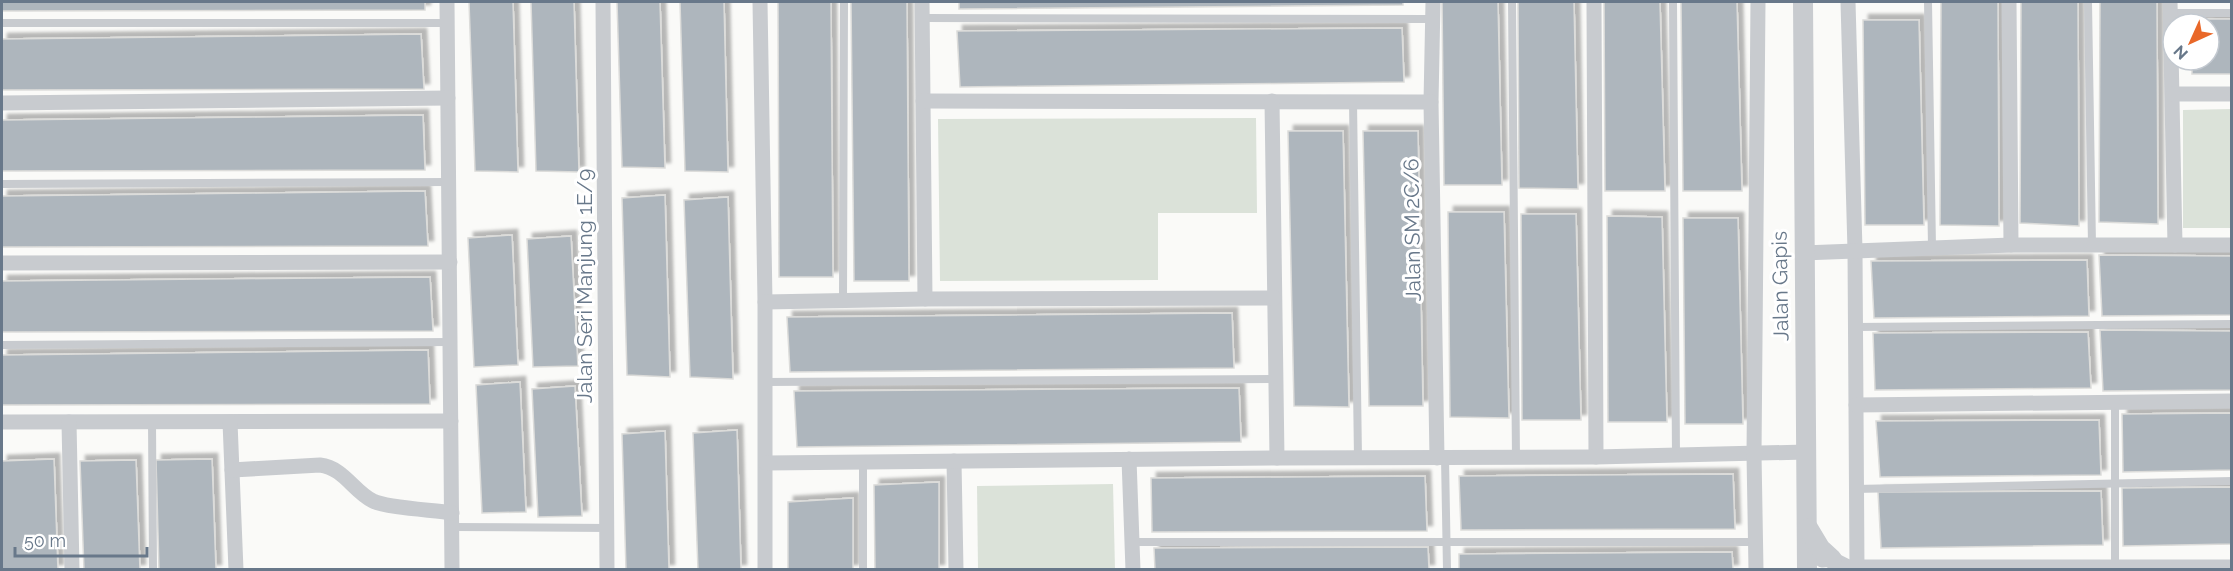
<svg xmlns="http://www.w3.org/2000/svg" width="2233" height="571" font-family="Raleway,sans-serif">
<defs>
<filter id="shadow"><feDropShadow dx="5.5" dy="-5.5" stdDeviation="1.5" flood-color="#0004"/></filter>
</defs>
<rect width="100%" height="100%" fill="#fafaf8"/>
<!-- green -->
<g fill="#dbe2d9">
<path d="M2231,109V228H2183V110Z"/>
<path d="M1256,118L1257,213H1158V280L940,281L938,119Z"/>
<path d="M1113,484L1115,569H978L977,486Z"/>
</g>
<!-- building -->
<g fill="#aeb6bd" stroke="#dcdcda" stroke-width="1.5" filter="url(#shadow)">
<path d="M2,2H425V10L2,11Z"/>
<path d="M469,2H513L518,172L475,171Z"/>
<path d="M531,2H574L579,172L536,171Z"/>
<path d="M617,2H660L665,168L622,167Z"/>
<path d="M680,2H724L728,172L685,171Z"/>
<path d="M778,2H831L833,277H779Z"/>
<path d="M851,2H907L909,281H854Z"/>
<path d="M959,2H1403V5L959,9Z"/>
<path d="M1442,2H1498L1502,185H1444Z"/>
<path d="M1518,2H1574L1578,189L1519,188Z"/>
<path d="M1604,2H1660L1665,191H1605Z"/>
<path d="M1681,2H1737L1742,191H1683Z"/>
<path d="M1941,2H1998L1999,226L1940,225Z"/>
<path d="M2021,2H2078L2079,226L2020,223Z"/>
<path d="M2100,2H2157L2158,224L2099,222Z"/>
<path d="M2191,19H2232V74H2192V60H2209V24H2191Z"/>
<path d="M1863,20H1919L1924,225H1865Z"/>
<path d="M1402,28L1404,82L960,87L957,31Z"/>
<path d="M421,34L424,89L2,90V39Z"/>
<path d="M423,115L425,170L2,171V120Z"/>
<path d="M1288,131H1343L1349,407L1294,406Z"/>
<path d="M1363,131H1418L1423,406H1369Z"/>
<path d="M425,191L428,246L2,247V196Z"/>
<path d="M665,195L670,377L627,375L622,198Z"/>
<path d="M728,197L733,379L690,377L684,200Z"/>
<path d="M1448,212H1504L1509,418L1450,417Z"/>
<path d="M1521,214H1576L1581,420H1522Z"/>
<path d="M1607,216L1662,217L1667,422H1608Z"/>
<path d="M1683,218H1738L1743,424H1685Z"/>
<path d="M512,235L518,365L474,367L468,238Z"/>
<path d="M571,236L578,366L533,367L527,239Z"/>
<path d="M2099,255L2232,256V315L2102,316Z"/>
<path d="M2087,260L2089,316L1874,318L1871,261Z"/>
<path d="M430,277L433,331L2,332V281Z"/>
<path d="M1232,313L1234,368L790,372L787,317Z"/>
<path d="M2100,330L2232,331V390L2103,391Z"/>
<path d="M2088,332L2091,388L1875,390L1873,333Z"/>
<path d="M428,350L430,404L2,405V355Z"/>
<path d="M520,382L526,512L482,513L476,385Z"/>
<path d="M575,386L582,516L538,517L532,389Z"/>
<path d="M1239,388L1241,442L797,447L794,391Z"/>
<path d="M2232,413V470L2123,472L2122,414Z"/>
<path d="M2099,420L2101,475L1880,477L1876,421Z"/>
<path d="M737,430L741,570H698L693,433Z"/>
<path d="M665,431L669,570H626L622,434Z"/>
<path d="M54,459L58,570H2V461Z"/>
<path d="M212,459L216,570H159L156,460Z"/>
<path d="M136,460L140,570H84L80,461Z"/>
<path d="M1733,474L1735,529L1461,530L1459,476Z"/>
<path d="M1425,476L1427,531L1152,532L1151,478Z"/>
<path d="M939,482V570H875L874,485Z"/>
<path d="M2232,487V544L2123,546L2122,488Z"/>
<path d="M2101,491L2103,545L1881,548L1878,492Z"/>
<path d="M853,498V570H788V502Z"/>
<path d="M1428,547L1429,570H1155L1154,548Z"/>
<path d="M1732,552L1733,570H1459V554Z"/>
</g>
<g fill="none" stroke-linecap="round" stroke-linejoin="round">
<!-- service -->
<g stroke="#c8cbcf" stroke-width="8">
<path d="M1512,2L1516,458"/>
<path d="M1673,2L1676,456"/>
<path d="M1928,2L1932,247"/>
<path d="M2088,2L2092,245"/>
<path d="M2170,13H2232"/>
<path d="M923,18L1433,19"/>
<path d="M2,23H448"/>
<path d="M1353,102L1358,458"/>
<path d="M2,184L449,182"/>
<path d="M843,300L844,2"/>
<path d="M1855,327L2232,324"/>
<path d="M2,345L450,342"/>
<path d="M766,382L1275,379"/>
<path d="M152,422L153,570"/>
<path d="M1445,458L1447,570"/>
<path d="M1855,489L2232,481"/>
<path d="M452,527L607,528"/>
<path d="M1132,542H1755"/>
<path d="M2115,569V402"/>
<path d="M863,570V462"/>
</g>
<!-- minor -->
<g stroke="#c8cbcf" stroke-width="15">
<path d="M447,2L452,570"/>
<path d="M603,2L607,570"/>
<path d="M760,2L765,302V570"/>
<path d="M922,2L925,299"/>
<path d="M1433,2L1431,102L1437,458"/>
<path d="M1594,2L1596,457"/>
<path d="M1848,2L1855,250L1857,570"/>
<path d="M2009,2L2011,245"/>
<path d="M2170,2L2175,245"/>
<path d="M2173,94H2232"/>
<path d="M923,101L1431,102"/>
<path d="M1272,101L1277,458"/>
<path d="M2,103L448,98"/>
<path d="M1803,253L2011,245H2232"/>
<path d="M2,263L450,262"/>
<path d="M765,302L925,299L1274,298"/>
<path d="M1856,405L2232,401"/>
<path d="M2,422L451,421"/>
<path d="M69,422L72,570"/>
<path d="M230,422L236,570"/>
<path d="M1129,459L1133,570"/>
<path d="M954,461L956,570"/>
<path d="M766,463L1277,458L1596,457L1806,452"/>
<path d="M232,470L320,465C344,468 353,491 373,501C387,508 434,510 452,513"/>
<path d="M1822,560L1832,559L1848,567H2232"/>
<path d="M1756,570L1754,454L1758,2"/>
</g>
<!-- tertiary -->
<g stroke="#c8cbcf" stroke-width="20">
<path d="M1803,2L1807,570"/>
<path d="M1808,528L1820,548L1832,559"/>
</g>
</g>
<g text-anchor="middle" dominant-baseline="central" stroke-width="6" stroke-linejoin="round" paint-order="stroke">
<!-- street labels -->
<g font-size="21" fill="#68788a" stroke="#fff">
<text transform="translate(1412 230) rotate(-91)">Jalan SM 2C/6</text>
<text transform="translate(584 286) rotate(-90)">Jalan Seri Manjung 1E/9</text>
<text transform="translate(1780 286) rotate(-91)">Jalan Gapis</text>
</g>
</g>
<!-- border -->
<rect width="2233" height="571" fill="none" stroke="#68788a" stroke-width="6"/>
<!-- north arrow -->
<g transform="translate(2191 42) rotate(225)"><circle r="28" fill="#ffffff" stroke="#c3c9d0" stroke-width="1.5"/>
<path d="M0-4.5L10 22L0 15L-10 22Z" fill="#e96829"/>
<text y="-9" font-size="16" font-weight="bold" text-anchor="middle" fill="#68788a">N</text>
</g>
<!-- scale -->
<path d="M15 547v9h132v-9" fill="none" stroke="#68788a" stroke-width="3"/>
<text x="24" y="547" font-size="18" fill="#68788a" stroke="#ffffff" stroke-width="4.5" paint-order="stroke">50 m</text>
</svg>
